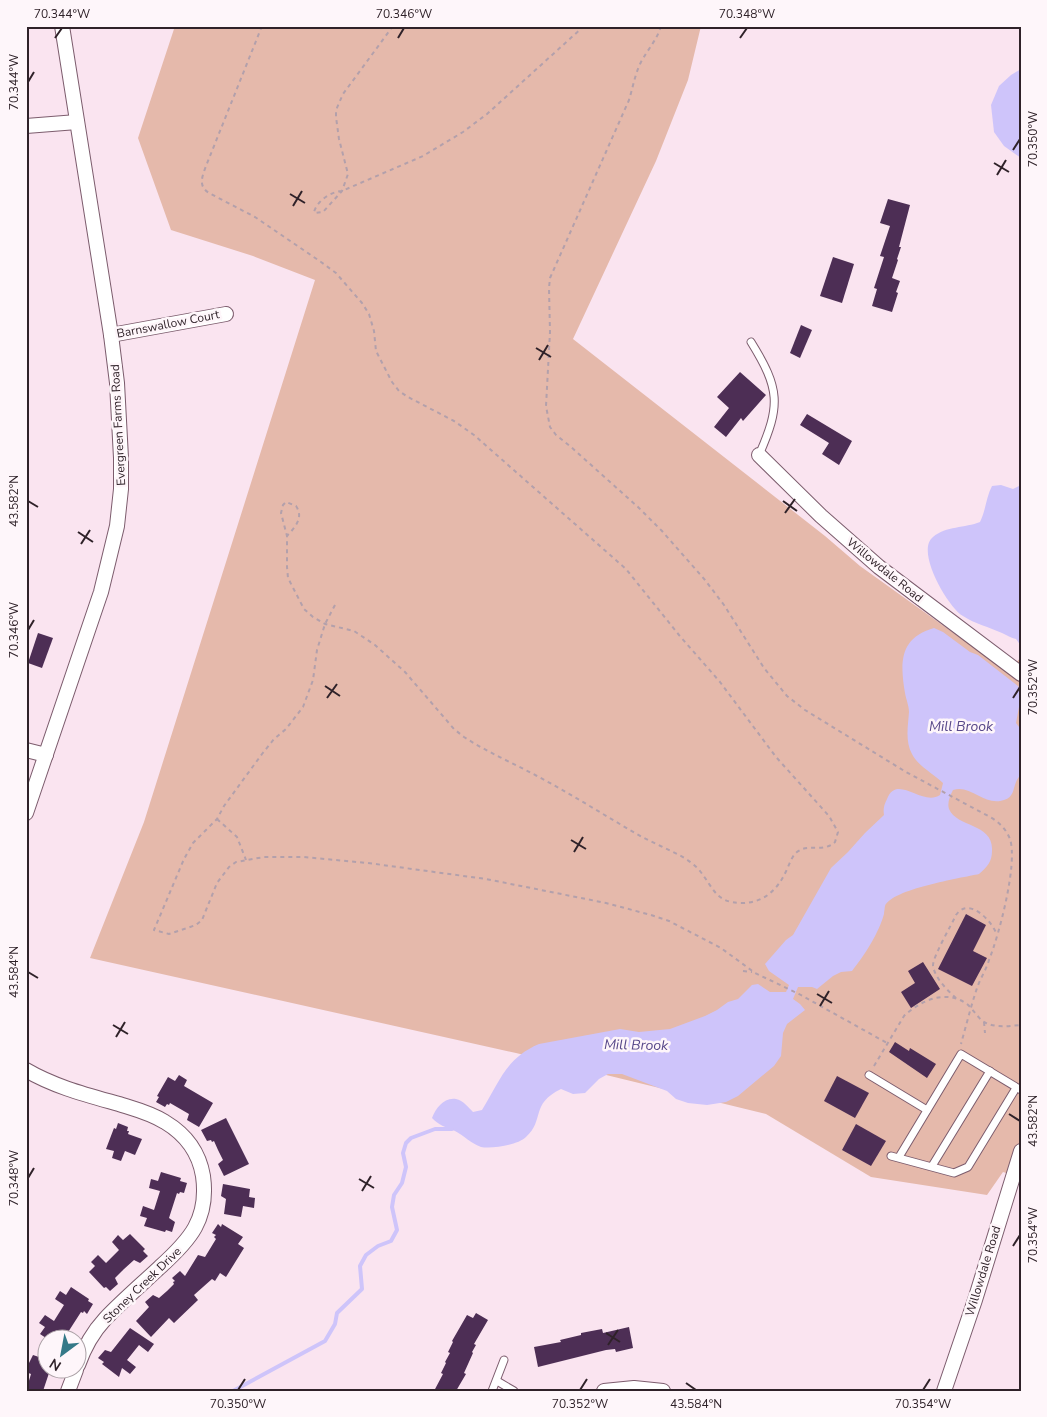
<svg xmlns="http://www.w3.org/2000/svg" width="1047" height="1417" font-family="'Nunito Sans',sans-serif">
<rect width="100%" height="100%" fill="#fae4f0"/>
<!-- green -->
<path fill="#e5b9ab" d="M175,26H701L688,80L656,161L573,339L825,536L860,566L1008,672L1021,657V1178L1003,1172L987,1195L871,1177L766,1114L516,1053L90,958L144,822L315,280L253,256L171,230L138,138Z"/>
<!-- water -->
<g fill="#cec4fa">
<path d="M1021,69V158L1004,146L994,132L991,105L999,86L1011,75Z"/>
<path d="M1001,485L1013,489L1021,485V646L1016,639C1011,638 1007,635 1002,633C989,627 975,624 963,616C948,607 915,551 933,537C946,526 965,528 980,522C986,510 986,497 992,486Z"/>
<path d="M934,628L943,632L970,652L978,655L1018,686L1021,692V696L1016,723C1017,725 1019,726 1020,729C1022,732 1021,772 1020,775C1019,777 1017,779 1016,782C1013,789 1014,797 1004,800C985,807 971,784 953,790C950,796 947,803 949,809C957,828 994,823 992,851C992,862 987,867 979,874C961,878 892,889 885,906C885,906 884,913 884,914C879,933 864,956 852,971L841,972L833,976L817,989L812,987H798L793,999L800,1004L805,1010L787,1024L783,1033L781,1056L774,1066L738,1096L726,1102L707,1105L688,1103L676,1099L667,1091L622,1074H608L599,1079L585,1093L573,1094L561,1089C530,1104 545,1120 526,1137C518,1145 492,1149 481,1147C472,1144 463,1135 455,1131C445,1127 439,1125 432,1118C436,1108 444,1097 456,1099C463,1100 469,1108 473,1112L482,1110C500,1081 506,1058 539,1044L620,1029L639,1032L670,1029L705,1016L717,1010L728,1002L738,999L752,985L758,984L770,992H786L789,985L769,971L765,964L786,940L793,935L831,868L848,852L865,833L884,815C883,809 884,805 887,799C897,773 922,807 940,795L943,783C934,774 918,766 912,754C905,741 908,726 909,712C909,706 906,699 905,693C900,663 899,638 934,628Z"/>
</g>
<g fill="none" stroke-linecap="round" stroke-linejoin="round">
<!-- stream -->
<path stroke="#cec4fa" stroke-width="4" d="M233,1391L325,1341L335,1324L337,1313L362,1289L360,1266L366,1255L378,1246L391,1241L397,1230L392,1207L394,1195L402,1183L406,1167L403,1153L406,1143L411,1138L435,1129H452"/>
</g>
<!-- building -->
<g fill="#4d2e55">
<path d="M888,199L910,205L899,247H901L897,259L898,260L892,278L900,281L896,292L898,293L892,312L872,306L877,289L874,288L884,257L880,256L890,226L880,223Z"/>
<path d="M833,257L854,264L842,303L820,296Z"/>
<path d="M801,325L812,330L800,358L790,353Z"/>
<path d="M740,372L766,395L743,421L741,418L726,437L714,427L729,408L717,397Z"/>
<path d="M807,414L852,441L839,465L822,454L829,443L800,425Z"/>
<path d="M38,633L53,638L42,668L28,663Z"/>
<path d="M966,914L986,925L973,951L987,958L972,986L938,969Z"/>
<path d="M923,962L940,989L911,1008L901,992L915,983L908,971Z"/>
<path d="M895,1042L909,1051L910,1048L936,1064L927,1078L889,1052Z"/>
<path d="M179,1075L187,1080L184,1086L213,1103L199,1127L187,1120L189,1114L170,1103L169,1105L167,1104L165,1107L156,1102L159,1097L157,1096L168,1077L175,1081Z"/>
<path d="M837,1076L869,1093L855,1118L824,1101Z"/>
<path d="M226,1118L249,1164L224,1176L218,1164L223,1160L218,1150L214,1141L212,1142L211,1140L207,1141L201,1130Z"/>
<path d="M118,1123L128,1127L127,1131H129L128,1134L142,1139L135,1155L125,1151L121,1161L112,1158L114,1151L106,1149L114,1128L116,1129Z"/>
<path d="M856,1124L886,1141L871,1166L842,1150Z"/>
<path d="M161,1172L181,1178L180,1181L187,1183L184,1193L180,1192L179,1194L177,1193L169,1218L175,1222L172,1232L166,1230L165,1232L144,1226L147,1218L140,1216L143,1206L154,1210L160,1191L149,1188L151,1179L158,1181Z"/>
<path d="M223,1184L250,1189L249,1197L255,1198L254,1208L243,1206L241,1217L224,1214L226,1199L221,1196Z"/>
<path d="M218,1224L221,1227L222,1224L243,1237L238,1244L244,1248L226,1277L220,1273L215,1281L212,1279L194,1295L198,1300L174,1323L169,1318L151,1337L136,1321L149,1307L145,1302L153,1295L159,1298L167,1291L174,1284L173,1282L175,1281L172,1278L180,1271L185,1276L198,1255L205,1257L216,1239L214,1237L216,1235L212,1233Z"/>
<path d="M130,1234L145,1249L143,1251L148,1256L140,1263L134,1260L124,1269L115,1278L118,1284L110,1291L106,1287L104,1288L89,1272L95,1266L91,1262L98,1255L106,1263L119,1250L112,1242L118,1235L123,1240Z"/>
<path d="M71,1287L89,1299L88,1301L93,1304L87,1314L84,1311L83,1313L81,1312L63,1340H49L40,1334L45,1327L39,1323L45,1315L54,1321L64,1305L55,1299L60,1291L66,1295Z"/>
<path d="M476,1313L488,1320L474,1344L476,1345L472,1352L473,1353L464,1373L466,1374L456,1391H434L443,1374L441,1373L446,1363L445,1362L450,1353L448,1352L453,1342L452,1341L467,1315L473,1318Z"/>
<path d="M629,1327L633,1348L616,1352L615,1349L606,1350L538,1367L534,1347L561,1342L560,1340L581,1335V1333L602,1329L603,1333Z"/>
<path d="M130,1328L154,1344L148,1352L139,1345L127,1360L136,1367L130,1374L122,1368L119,1377L102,1364L104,1362L98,1358L105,1350L111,1352Z"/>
<path d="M33,1355L48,1360V1370H50L43,1391H26L31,1374L26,1372V1362L29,1363Z"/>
</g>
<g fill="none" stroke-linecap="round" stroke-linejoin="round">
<!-- lane casing -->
<g stroke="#7c5c6d" stroke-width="9">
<g id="lane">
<path d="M751,342C780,389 781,405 759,455"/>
<path d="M869,1075L927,1110"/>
<path d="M891,1156L954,1173L968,1167L1016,1088"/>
<path d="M899,1157L961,1054L1021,1090"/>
<path d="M932,1166L990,1071"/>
<path d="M497,1381L514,1391"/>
<path d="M492,1391L504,1360"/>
</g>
</g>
<!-- street casing -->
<g stroke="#7c5c6d" stroke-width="16">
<g id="street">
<path d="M26,126L77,122"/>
<path d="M111,335L226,314"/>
<path d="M759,455L821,516L879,567L1021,674"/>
<path d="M26,750L46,755"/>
<path d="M26,813L101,592L117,526L121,489V458L117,383L111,335L62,26"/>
<path d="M26,1070C55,1087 87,1095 119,1104C135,1109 151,1113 165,1122C185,1134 199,1152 203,1176C209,1219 190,1240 160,1267C142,1284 122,1301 105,1319C93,1332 84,1348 78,1365"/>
<path d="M68,1391L76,1370"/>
<path d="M604,1391L634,1388L663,1391"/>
<path d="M944,1391L975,1300L1021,1151"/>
</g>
</g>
<!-- path -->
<g stroke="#b3a0ab" stroke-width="2" stroke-dasharray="4 4" stroke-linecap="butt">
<path d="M262,26L206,166C202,177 198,186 209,193L255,217L321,262L336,273L362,303L369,314L374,331L376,351L392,382L399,391L408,397L454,421L474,435L626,569L679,635L720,682L776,757L829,816L838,832L835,842C824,853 808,843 797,852C792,856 790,863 787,869C779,888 765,903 742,903C716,903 714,889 700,871C695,865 687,859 679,855C667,849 654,843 642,837C607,817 573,795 537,776C513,763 487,752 464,737L454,729L405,672L375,645L354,631L325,624L313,617L304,609L288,578L287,567V536L281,513L283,505L286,502L296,506C304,518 295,527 287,536"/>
<path d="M393,26L343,94L336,110V117L339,139L348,174L342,191L323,212L315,213L314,212C317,201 330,192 342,191L423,156L463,132L487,114L584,26"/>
<path d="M661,26C657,40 648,49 641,62C635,74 633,87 629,100L550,278L549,288L550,332L546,406L550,427L556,435L571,447L638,507L662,531L705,580L724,605L764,668L787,696L805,710L906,772L990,817C999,822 1006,829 1010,839C1018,864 999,935 989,960C986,970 980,979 977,988C971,1006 966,1026 961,1044"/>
<path d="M335,605L325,624L317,650L313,680L303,707L286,729L274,739L262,754L224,806L217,819L193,843L184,859L154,930L169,934L196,925L202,920L217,883L229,867L236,862L264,857H304L368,863L486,879L606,903L651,915L669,921L721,948L755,973L799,994L887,1043"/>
<path d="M217,819L237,837L246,860"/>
<path d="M743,971L752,972"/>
<path d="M956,998C947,990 935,978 933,966C932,958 952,924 956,915C969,896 992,921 997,935"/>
<path d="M984,1022L985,1033"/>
<path d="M874,1066L904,1016C921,1000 946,989 967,1004C974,1010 978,1019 986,1023C997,1028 1009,1026 1021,1025"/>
</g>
<!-- lane -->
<use href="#lane" stroke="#fff" stroke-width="7"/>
<!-- street -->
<use href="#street" stroke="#fff" stroke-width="14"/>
</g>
<!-- ticks -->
<path fill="none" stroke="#2f2229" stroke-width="2" d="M55,38L62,28M398,38L404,28M740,38L747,28M28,82L34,72M1013,150L1020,139M994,163L1009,172M997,175L1006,160M290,194L305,203M293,206L302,191M536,348L551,357M539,360L548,345M28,501L38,507M783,501L797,511M785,513L795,499M78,532L93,542M81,544L90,530M28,630L34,620M325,686L340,696M327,698L337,684M1013,698L1020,687M571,840L586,849M574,852L583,837M28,972L38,978M817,994L832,1003M820,1006L829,991M113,1025L128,1034M116,1037L125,1022M1009,1114L1020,1121M28,1178L34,1168M359,1179L374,1188M362,1191L371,1176M1013,1246L1020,1235M606,1333L620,1342M608,1345L618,1330M686,1383L696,1390M238,1390L245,1379M580,1390L587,1379M923,1390L930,1379"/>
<g text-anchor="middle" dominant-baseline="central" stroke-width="5" stroke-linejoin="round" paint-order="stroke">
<!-- street labels -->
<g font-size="12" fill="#2f2229" stroke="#fef6fa">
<text transform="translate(168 324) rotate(-11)">Barnswallow Court</text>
<text transform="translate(118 425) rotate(-93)">Evergreen Farms Road</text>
<text transform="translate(885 570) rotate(39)">Willowdale Road</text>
<text transform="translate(983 1271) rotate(-73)">Willowdale Road</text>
<text transform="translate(142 1285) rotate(-44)">Stoney Creek Drive</text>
</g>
<!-- water labels -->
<g font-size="14" font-style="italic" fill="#574789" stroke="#fef6fa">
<text x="961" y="726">Mill Brook</text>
<text transform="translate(636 1045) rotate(1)">Mill Brook</text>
</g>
</g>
<!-- border -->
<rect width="1047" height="1417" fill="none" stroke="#fef6fa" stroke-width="55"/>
<!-- north arrow -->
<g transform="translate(62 1354) rotate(212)"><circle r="24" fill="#fef6fa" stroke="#aba1a6"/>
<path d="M0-4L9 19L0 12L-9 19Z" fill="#357988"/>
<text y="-8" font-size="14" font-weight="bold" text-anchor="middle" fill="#2f2229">N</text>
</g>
<rect x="28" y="28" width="992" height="1362" fill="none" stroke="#2f2229" stroke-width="2"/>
<g font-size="12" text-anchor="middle" fill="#2f2229">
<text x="62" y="18">70.344°W</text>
<text x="404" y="18">70.346°W</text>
<text x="747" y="18">70.348°W</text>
<text transform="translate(14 82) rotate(-90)" y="4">70.344°W</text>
<text transform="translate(1033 139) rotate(-90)" y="4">70.350°W</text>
<text transform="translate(14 501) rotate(-90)" y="4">43.582°N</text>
<text transform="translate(14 630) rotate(-90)" y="4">70.346°W</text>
<text transform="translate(1033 687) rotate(-90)" y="4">70.352°W</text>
<text transform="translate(14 972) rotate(-90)" y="4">43.584°N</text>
<text transform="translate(1033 1121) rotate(-90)" y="4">43.582°N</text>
<text transform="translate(14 1178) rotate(-90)" y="4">70.348°W</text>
<text transform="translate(1033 1235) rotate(-90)" y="4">70.354°W</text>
<text x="238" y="1408">70.350°W</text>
<text x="580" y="1408">70.352°W</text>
<text x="696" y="1408">43.584°N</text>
<text x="923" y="1408">70.354°W</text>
</g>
</svg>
